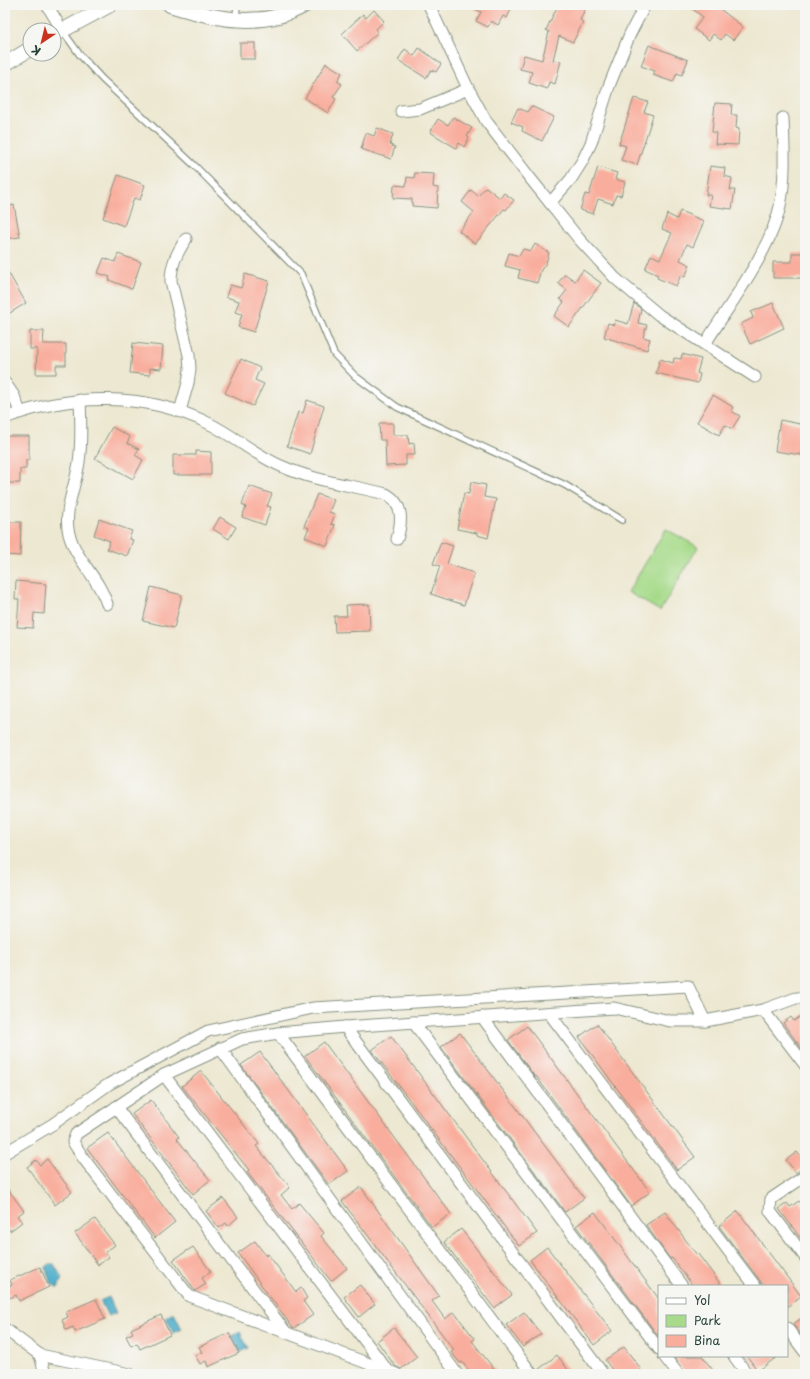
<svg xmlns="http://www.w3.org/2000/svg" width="810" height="1379" font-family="'Playpen Sans',sans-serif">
<rect width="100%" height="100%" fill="#f6f6f2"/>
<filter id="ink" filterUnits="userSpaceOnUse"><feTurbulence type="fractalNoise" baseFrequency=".025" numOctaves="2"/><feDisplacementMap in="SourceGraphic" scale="8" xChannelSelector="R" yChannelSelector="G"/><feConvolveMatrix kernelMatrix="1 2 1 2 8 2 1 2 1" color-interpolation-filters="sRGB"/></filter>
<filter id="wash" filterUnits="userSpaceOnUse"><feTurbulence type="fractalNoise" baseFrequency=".012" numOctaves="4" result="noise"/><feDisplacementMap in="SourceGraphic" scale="16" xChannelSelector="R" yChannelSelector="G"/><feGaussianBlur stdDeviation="0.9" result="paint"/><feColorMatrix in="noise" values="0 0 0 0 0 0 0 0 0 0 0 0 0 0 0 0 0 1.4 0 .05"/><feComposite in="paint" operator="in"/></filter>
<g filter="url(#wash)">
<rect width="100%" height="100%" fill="#ede8d1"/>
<!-- green -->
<path fill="#a7db8b" stroke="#638c60" d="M666,529L698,547L660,611L628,592Z"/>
<!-- water -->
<g fill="#4aacc9" stroke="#34747e">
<path d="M50,1264H54L62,1278L58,1288L52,1284C50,1280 46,1271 46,1267Z"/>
<path d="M109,1297L116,1313L108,1316L100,1301Z"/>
<path d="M174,1313L182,1329L173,1333L166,1317Z"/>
<path d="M240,1332L248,1348L240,1352L232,1336Z"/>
</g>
<g id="blocks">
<!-- building -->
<g fill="#f9ae9d">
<path d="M467,5H513L507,18L503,16L498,25L491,21L488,27L476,21L481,12Z"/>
<path d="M558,5H587L580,20L583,22L573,42L559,36L553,60L561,61L555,84L549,82L547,89L529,83L532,72L520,69L524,55L542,60L549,32L546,30Z"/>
<path d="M687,5H715L743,27L733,40L725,34L721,40L713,34L709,40L694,29L703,17Z"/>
<path d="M374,10L384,21L376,29L378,32L357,51L342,34L363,14L366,18Z"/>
<rect x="240" y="43" width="15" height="16"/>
<path d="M649,45L688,60L682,75L677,73L673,82L653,75L655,71L641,66Z"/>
<path d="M419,48L441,64L436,72L431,70L426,78L398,60L405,49L414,56Z"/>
<path d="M326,63L342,73L337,81L342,84L333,97L336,99L328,113L305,98Z"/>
<path d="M634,98L648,102L644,112L653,115L637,165L621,160L626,146L619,144Z"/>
<path d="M715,103L732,104L731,115H737L736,128L739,129L738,145L715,144L716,133L712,132Z"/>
<path d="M531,106L554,117L542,141L522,131L523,127L511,122L518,108L528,112Z"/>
<path d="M453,117L472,128L467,136L469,138L464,147L459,143L456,148L430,132L438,119L448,125Z"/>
<path d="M377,128L393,134L390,145L395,147L391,159L361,149L366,133L374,136Z"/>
<path d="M710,166L725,168L724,176L732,178L730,190H735L732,209L709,206L711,195H706Z"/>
<path d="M598,167L617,173L615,179L625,182L621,196L616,195L613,204L598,199L593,214L580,210L585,194L589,195Z"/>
<path d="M415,173L434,174L433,187L438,188L437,208L412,206V199L393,198L394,185L406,186L407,177L414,178Z"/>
<path d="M118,175L145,185L140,200L134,198L124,226L103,218Z"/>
<path d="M486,187L500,198L504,193L514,200L506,210L504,209L475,244L459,231L474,212L462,202L471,190L478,196Z"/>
<path d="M14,205L20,237L5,239V207Z"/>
<path d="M680,211L704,221L693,247L687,244L680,260L690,265L685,277L681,275L676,286L657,278L658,275L645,269L651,255L660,259L672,233L662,229L667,214L677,219Z"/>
<path d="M535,244L549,253L546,263L541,270L537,283L518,278L520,270L505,266L509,253L519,256L523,249L531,251Z"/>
<path d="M792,253H805V278H773V262H792Z"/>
<path d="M118,254L141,262L132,289L109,280L110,277L98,273L104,258L115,262Z"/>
<path d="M5,267L26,303L5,316Z"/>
<path d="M583,270L601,283L569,327L554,316L564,302L560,299L567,290L558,283L565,274L575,281Z"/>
<path d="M245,274L269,281L254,332L238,327L242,314L235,312L239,301L226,297L230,285L241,288Z"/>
<path d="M634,303L641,309L638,323L647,325L643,337L650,339L647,350L604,337L608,323L614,325L615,320L628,324Z"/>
<path d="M773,303L784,328L750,344L741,324L753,318L751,312Z"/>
<path d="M30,331H44L43,344H66V365H56V374H36L37,349H30Z"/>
<path d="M133,343L163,346L161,369L150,368V375L130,373Z"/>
<path d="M682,354L701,359L697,373L700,374L698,383L656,373L660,359L673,363L674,358L681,359Z"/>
<path d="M241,359L260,368L255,380L264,384L253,406L225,393Z"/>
<path d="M713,395L733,407L731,411L740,416L732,429L725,425L719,435L697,422Z"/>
<path d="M307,400L324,406L310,454L287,446L298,412L303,413Z"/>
<path d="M780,420L805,425L801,455L775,451Z"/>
<path d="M379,423H393V435H408L409,444L414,443L415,455H406V465L386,466L385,440H380Z"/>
<path d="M112,427L130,437L127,443L139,449L135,455L143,460L133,479L95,458Z"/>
<path d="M5,436H29V460H26V469H20V483H5Z"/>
<path d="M196,451L211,452V475H173V455H196Z"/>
<path d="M471,482L486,485L484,497L496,499L488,538L477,535V533L457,529L464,493L469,494Z"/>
<path d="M249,486L272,494L267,506L271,507L265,525L242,517L246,507L242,505Z"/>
<path d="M317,494L334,500L329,512L335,514L331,524L335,525L327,546L305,537L309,528L304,526Z"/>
<path d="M220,517L236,527L229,539L213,529Z"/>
<path d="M99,519L132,531L129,539L133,540L127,556L107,549L110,541L94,535Z"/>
<path d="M5,522H21L20,556L5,555Z"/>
<path d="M441,542L453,546L447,564L474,573L464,605L431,594L440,566L433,564Z"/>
<path d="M16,581L46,584L44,614L34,613L33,628L17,627L19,599H15Z"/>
<path d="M151,587L182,595L174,628L143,621Z"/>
<path d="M369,604L370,631L335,632L334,616H347L346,605Z"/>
<path d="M805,1013V1053L783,1023L791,1017L794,1021Z"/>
<path d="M597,1024L695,1157L677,1170L579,1037Z"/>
<path d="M527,1026L650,1192L631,1206L536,1076L535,1077L508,1040Z"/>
<path d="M460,1033L584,1198L565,1212L441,1047Z"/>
<path d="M391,1036L537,1233L519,1246L372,1050Z"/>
<path d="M324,1042L451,1214L432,1227L305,1056Z"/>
<path d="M260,1052L348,1171L329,1185L241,1065Z"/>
<path d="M201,1071L259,1144L256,1146L290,1187L281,1195L292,1209L299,1203L324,1233L321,1236L347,1268L331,1281L247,1172L249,1170L182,1086Z"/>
<path d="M151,1100L179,1137L177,1139L210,1180L193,1194L132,1114Z"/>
<path d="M108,1133L175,1222L155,1238L87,1148Z"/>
<path d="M797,1152L805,1162V1166L796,1173L786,1160Z"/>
<path d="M47,1159L72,1192L55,1205L27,1167L36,1160L40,1165Z"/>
<path d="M5,1185L24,1211L17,1216L22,1222L10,1231L5,1224Z"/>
<path d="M361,1187L439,1296L432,1301L445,1319L454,1312L475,1339L472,1341L498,1374H471L462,1362L460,1363L451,1352L454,1350L342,1201Z"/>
<path d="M223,1198L238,1217L228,1226L226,1223L219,1228L206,1211Z"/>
<path d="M799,1201L805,1208V1244L779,1209L787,1203L790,1207Z"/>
<path d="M738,1211L801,1296L787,1307V1286H764L719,1226Z"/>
<path d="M595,1212L659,1299V1337L576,1226Z"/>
<path d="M665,1212L697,1255L698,1254L722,1286H693L672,1258L670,1259L646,1225Z"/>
<path d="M95,1219L115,1245L105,1252L109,1257L98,1265L75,1233Z"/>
<path d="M461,1229L512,1295L494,1308L444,1242Z"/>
<path d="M255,1241L266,1256L268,1254L296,1292L301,1288L307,1298L303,1301L313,1315L294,1328L292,1327L238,1253Z"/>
<path d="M193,1247L211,1272L202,1278L206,1284L195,1291L173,1260Z"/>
<path d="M547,1247L612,1331L594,1345L530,1260Z"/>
<path d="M40,1267L49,1287L19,1301L16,1295L10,1298L6,1288L12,1285L10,1280Z"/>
<path d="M360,1285L375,1304L359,1317L344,1297Z"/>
<path d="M96,1299L105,1319L75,1332L73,1327L66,1330L62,1320L68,1317L66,1312Z"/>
<path d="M524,1312L541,1334L523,1347L506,1325Z"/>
<path d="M161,1315L170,1335L140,1349L137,1343L131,1346L126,1336L133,1333L131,1329Z"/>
<path d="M805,1316V1340L793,1324Z"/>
<path d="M394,1328L417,1357L401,1369L395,1366L377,1341Z"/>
<path d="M229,1333L239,1353L208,1367L206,1361L200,1364L195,1355L202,1352L199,1347Z"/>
<path d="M624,1347L641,1369L634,1374H615L605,1360Z"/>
<path d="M557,1355L571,1374H539L538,1370Z"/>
<path d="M673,1356H702L716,1374H686Z"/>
<path d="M747,1356H778L758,1371Z"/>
</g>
</g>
</g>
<g filter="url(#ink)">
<use href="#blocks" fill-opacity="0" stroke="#869282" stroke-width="1"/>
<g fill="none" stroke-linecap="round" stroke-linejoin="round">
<!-- service casing -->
<g stroke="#869282" stroke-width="8">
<g id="service">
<path d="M236,19L237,5"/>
<path d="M62,30L80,55L102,79L194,165L301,274L334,354L355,376L397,407L565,485L622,520"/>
</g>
</g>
<!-- minor casing -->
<g stroke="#869282" stroke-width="13">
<g id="minor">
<path d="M47,5L62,30"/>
<path d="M429,5L466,84L486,121L530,178L579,239L615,278L659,315L755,377"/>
<path d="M401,111L420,109L468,89"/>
<path d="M550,203L571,179L583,160L591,143L609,86L630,34L645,5"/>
<path d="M705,344C729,305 771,250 780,206C786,177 784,147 783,118"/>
<path d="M5,383L14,396L20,412"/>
<path d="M80,400C81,420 82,441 79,462C76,485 63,511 69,534C76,560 99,578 107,604"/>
<path d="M180,411L188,383L190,369L189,355L171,281C171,264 177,253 186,239"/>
<path d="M5,418C70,393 145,392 208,423C233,435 255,455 281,466C314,481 351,485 386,494C404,504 402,522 397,539"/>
<path d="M763,1010L805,1065"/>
<path d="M549,1013L755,1286"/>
<path d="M482,1017L682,1286"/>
<path d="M413,1022L659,1349"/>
<path d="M345,1027L603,1374"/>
<path d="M278,1033L532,1374"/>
<path d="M220,1048L457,1374"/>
<path d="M164,1075L387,1370"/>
<path d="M116,1107L285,1331"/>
<path d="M5,1153L53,1124L109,1084L208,1031L313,1008L688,986L705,1021"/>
<path d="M805,1176L771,1199L770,1211L805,1257"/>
<path d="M787,1328L805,1352"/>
<path d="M5,1329L40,1355L130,1374"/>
<path d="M40,1355L45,1374"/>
<path d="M664,1356L678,1374"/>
<path d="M734,1356L747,1374"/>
<path d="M396,1374L189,1296L84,1159L73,1142L76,1134L164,1075L242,1039L278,1033L345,1027L614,1008L670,1021H705L763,1010L796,998H805"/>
</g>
</g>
<!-- tertiary casing -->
<g stroke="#869282" stroke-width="16">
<g id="tertiary">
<path d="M170,5C215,19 262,30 305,5"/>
<path d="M54,35L110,5"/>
<path d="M5,64L30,49"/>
</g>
</g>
<!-- service -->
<use href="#service" stroke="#fff" stroke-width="5.5"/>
<!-- minor -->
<use href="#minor" stroke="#fff" stroke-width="11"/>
<!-- tertiary -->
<use href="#tertiary" stroke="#fff" stroke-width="14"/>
</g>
</g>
<!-- margin -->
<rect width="810" height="1379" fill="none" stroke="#f6f6f2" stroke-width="20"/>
<!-- legend -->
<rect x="658" y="1285" width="130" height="72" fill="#f6f6f2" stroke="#a0aca6"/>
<rect x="666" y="1298" width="20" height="6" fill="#ffffff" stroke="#a0aca6"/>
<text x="694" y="1305" font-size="12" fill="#1f3d34">Yol</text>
<rect x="666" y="1315" width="20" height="12" fill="#a7db8b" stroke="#a0aca6"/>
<text x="694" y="1325" font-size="12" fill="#1f3d34">Park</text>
<rect x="666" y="1335" width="20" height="12" fill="#f9ae9d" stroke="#a0aca6"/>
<text x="694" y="1345" font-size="12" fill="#1f3d34">Bina</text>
<!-- north arrow -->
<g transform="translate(42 42) rotate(215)"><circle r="19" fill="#f6f6f2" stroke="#a0aca6"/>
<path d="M0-3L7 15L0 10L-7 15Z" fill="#c8321e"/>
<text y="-6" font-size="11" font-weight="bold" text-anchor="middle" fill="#1f3d34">K</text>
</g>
</svg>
